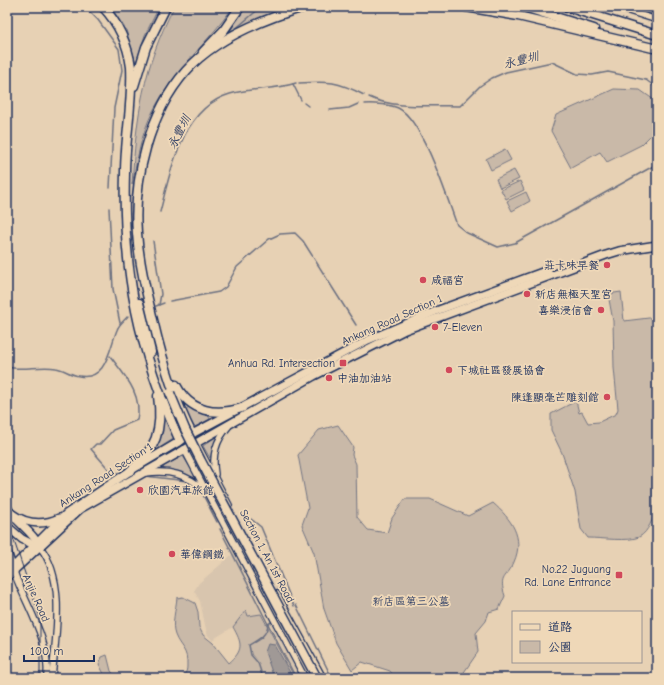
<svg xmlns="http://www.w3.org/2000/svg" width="664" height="685" font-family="'Comic Neue','LXGW WenKai TC',sans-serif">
<rect width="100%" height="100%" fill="#e7d1b4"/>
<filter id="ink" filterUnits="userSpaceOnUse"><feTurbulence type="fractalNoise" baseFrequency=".025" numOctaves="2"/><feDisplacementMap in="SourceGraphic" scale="8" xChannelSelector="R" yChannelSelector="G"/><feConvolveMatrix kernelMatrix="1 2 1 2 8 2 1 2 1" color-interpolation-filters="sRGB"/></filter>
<g filter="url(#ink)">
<!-- built -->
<g fill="#d8c5ae">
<path d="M234,553L263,612L261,614L248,616L246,610L233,627L212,640L207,634L200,601L194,591L199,583Z"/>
<path d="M277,586L326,678H297L293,671L257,597Z"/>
</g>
<!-- green -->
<g fill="#c9b9a8" stroke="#727483">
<path d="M111,7H159L145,35L136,63L126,30Z"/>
<path d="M174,7H233C208,43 173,71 153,111C141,134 137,160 132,185C136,118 143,67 174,7Z"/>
<path d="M246,7H287L230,31Z"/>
<path d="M614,89L640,90L657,102V129L641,145L607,162L600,152L571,168L551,131L556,115Z"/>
<path d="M505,149L511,160L491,170L486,159Z"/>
<path d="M514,170L519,179L500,188L496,179Z"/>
<path d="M520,181L524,190L506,199L501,190Z"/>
<path d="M526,192L530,201L512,211L507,201Z"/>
<path d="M621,292L624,321L657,317V510C652,518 649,532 639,537C628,542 601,538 588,538L581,529L575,492L562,453L551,430V414L576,401L579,413L582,412L588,423L599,422L616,414L618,409L614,368L613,321L608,294Z"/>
<path d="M189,407L200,413L208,415L210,419L193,428L184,410Z"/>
<path d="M165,420L175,438L156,450L162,432L163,421Z"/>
<path d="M338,425L353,447L352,455L356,464L357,517L368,530L387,533L392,518L405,499H430L468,516L493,503C511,519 525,537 514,562C507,579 498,575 505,596L499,609L489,612L486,621L476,633L478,652L460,678H395L390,671L362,662L352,670L336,643L324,609L314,553L302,525L308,508L298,455L319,430Z"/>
<path d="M215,437L217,439L210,458L203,446Z"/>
<path d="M183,456L195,475L193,478L181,472L163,469L164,466Z"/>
<path d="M183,597L195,603L198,612L199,627L203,635L213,643L229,663C244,650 242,643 233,627L246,610L248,616L261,614L295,678H179C185,675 187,672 187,666C188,649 180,648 175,635C171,625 176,608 177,598Z"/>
<path d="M107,655L111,671L117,678H106L99,664L102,657Z"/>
</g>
<!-- water -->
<path fill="#a09996" stroke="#6b6f80" d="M268,644L275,645L293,678H274L265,652Z"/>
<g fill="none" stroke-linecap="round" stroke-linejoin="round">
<!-- stream -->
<g stroke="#6b6f80" stroke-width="1.5">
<path d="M85,7L98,20L119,49L122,70L114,108L110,188"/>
<path d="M631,7L657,16"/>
<path d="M233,31L261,7"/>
<path d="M299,83C329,81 337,81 364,95"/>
<path d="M293,84L301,100"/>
<path d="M369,97C393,109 433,105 460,106L480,86L492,78L506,72L552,62L577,74L592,75L608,72L646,80L657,88"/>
<path d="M304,103L308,106"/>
<path d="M365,104C372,103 392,105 398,108C423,120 447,198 457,225L467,233L498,247L515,243L657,164"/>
<path d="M330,110L349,108L358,104"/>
<path d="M109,208L113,289L120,323"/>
<path d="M160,212C171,170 182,108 230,94C251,88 275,90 296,83"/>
<path d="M153,241L161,294L159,305"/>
<path d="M170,301L219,292L226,287L237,267L269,239L280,234L295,233L303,241L356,325"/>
<path d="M156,306L164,303"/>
<path d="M110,356C124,375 143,394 137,420L113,430L100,444H96L91,449L112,473H121"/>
<path d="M7,367C23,371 40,365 56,368C64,369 70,375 79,376C107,381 109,349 117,330C119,324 124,321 128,316"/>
<path d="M145,476L187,481L203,495L217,522"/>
<path d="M251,519L261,527L294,606"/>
<path d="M220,529L268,624C267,636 258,640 249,645L251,655L258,663L263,678"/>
<path d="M296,605L332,678"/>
<path d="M273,621L268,624L296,678"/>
</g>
<!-- minor casing -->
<g stroke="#1b2f5e" stroke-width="8">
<g id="minor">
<path d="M616,7L657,20"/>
<path d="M196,442L229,505"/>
<path d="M184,449L305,678"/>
<path d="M146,473C169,470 187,474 204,490"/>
<path d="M215,474C212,457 216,440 228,427"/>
<path d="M40,547C67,581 55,639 52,678"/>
<path d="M14,572C27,608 50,639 47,678"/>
<path d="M277,594L323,678"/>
</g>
</g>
<!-- major casing -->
<g stroke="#1b2f5e" stroke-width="10">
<g id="major">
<path d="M7,507C15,522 31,530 39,545"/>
<path d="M11,513C26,524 42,526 59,518"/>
<path d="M7,526L22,539L38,547"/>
<path d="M7,552L14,572"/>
<path d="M15,568L17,563L66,514L130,471L192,434L368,340L436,311L548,270"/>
<path d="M7,577L80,509L314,376L405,330L606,255L619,251L657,245"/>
</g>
</g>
<!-- highway casing -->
<g stroke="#1b2f5e" stroke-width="11">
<g id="highway">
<path d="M103,7C118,23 128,45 131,67C133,103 125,138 125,173C122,271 139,353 180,441"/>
<path d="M466,7L518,16L653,48"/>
<path d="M524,7L594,29"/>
<path d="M567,7L657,35"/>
<path d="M203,52L224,30L240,7"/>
<path d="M134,86L146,47L166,7"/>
<path d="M139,303L151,352"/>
<path d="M176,385C190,412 215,416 242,408"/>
<path d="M192,434C174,399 162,359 153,320C146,291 139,262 137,233C133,179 149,113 186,71C214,39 264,19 304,7"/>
<path d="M130,471C156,450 163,430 158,396"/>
</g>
</g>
<!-- minor -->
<use href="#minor" stroke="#efd8b8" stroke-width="5.5"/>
<!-- major -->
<use href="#major" stroke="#efd8b8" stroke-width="7"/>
<!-- highway -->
<use href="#highway" stroke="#efd8b8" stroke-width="8"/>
<!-- tram -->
<path stroke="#1b2f5e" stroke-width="1" d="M7,520L40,618V678"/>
<!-- highway-bridge casing -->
<g stroke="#1b2f5e" stroke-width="11" stroke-linecap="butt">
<path id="highway-bridge" d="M170,393L185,429L201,461L317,678"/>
</g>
<!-- highway-bridge -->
<use href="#highway-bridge" stroke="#efd8b8" stroke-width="8"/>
</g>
</g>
<!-- markers -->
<g fill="#d1495b" stroke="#efd8b8" stroke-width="1.5">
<circle cx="607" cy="265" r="4"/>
<circle cx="423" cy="280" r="4"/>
<circle cx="527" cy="294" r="4"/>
<circle cx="601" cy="310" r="4"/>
<circle cx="435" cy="327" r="4"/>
<rect x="339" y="359" width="8" height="8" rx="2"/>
<circle cx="449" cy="370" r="4"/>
<circle cx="329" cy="378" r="4"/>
<circle cx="607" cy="397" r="4"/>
<circle cx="140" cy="490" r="4"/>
<circle cx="172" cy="554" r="4"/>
<rect x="615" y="571" width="8" height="8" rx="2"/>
</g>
<g text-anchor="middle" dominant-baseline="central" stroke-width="3.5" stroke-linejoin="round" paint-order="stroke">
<!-- poi labels -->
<g font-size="11" fill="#1b2f5e" stroke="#efd8b8" text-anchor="start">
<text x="599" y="265" text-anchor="end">莊卡味早餐</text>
<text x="431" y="280">咸福宮</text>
<text x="535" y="294">新店無極天聖宮</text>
<text x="593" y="310" text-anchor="end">喜樂浸信會</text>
<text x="443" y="327">7-Eleven</text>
<text x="335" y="363" text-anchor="end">Anhua Rd. Intersection</text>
<text x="457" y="370">下城社區發展協會</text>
<text x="337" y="378">中油加油站</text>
<text x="599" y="397" text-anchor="end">陳逢顯毫芒雕刻館</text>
<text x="148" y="490">欣園汽車旅館</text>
<text x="180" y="554">華偉鋼鐵</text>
<text x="611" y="569" text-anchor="end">No.22 Juguang<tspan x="611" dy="13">Rd. Lane Entrance</tspan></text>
</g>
<!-- street labels -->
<g font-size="11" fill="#1b2f5e" stroke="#efd8b8">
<text transform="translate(392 320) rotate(-24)">Ankang Road Section 1</text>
<text transform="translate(106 475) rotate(-33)">Ankang Road Section 1</text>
<text transform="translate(267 556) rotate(62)">Section 1, An 1st Road</text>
<text transform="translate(36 598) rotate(66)">Anjie Road</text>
</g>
<!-- park labels -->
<g font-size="11" fill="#354469" stroke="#efd8b8">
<text x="411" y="601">新店區第三公墓</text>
</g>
<!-- water labels -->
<g font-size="12" font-style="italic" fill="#364469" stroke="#efd8b8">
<text transform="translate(521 60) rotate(-14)">永豐圳</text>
<text transform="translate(179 132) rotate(-63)">永豐圳</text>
</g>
</g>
<!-- margin -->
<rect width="664" height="685" fill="none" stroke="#efd8b8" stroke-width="24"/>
<rect x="12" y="12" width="640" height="661" fill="none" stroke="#1b2f5e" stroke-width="1.5" filter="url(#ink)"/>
<!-- legend -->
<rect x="512" y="611" width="130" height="52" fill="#efd8b8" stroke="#9a9494"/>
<rect x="520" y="624" width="20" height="6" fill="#efd8b8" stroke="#9a9494"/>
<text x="548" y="631" font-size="12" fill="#1b2f5e">道路</text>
<rect x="520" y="641" width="20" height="12" fill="#c9b9a8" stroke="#9a9494"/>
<text x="548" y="651" font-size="12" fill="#1b2f5e">公園</text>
<!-- scale -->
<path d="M24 655v6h70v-6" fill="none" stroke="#1b2f5e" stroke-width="2"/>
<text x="30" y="655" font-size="12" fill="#1b2f5e" stroke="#efd8b8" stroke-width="3" paint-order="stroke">100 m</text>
</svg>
